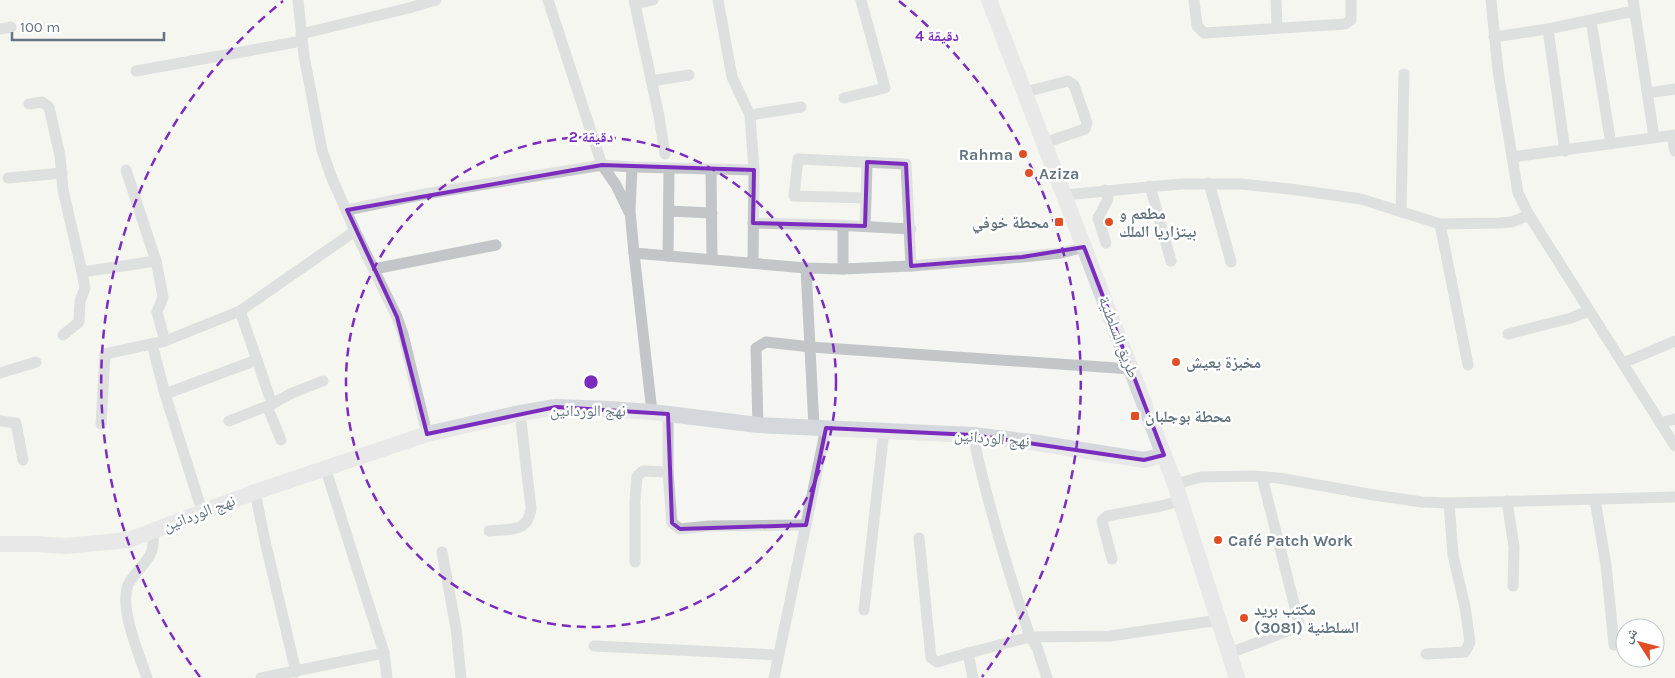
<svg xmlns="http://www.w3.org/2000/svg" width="1675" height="678" font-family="Karla,'Noto Naskh Arabic',sans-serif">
<rect width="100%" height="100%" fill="#f5f5f1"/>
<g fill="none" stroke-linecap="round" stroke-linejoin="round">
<!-- street -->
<g stroke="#c2c6c9" stroke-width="11">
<path d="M298,0L304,56L322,150L331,176L355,231L397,317L403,334L427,434"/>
<path d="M548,0L602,165L616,185L629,212"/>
<path d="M634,0L659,116L665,154"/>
<path d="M1194,0L1197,26L1204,33L1345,24L1351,20V0"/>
<path d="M1276,0L1277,27"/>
<path d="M1491,0L1498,71L1518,193L1529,215L1675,446"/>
<path d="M1633,0L1654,137"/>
<path d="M635,4L653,0"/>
<path d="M1591,21L1611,144"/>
<path d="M0,29L11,27"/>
<path d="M1548,29L1565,151"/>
<path d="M301,34L409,8L436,0"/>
<path d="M1494,37L1548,29L1634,11"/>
<path d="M136,71L302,41"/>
<path d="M651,81L689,75"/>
<path d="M1025,92L1068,81L1074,85L1087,123L1085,129L1044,143"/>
<path d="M1648,93L1675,89"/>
<path d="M844,98L885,88L861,0"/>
<path d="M29,104L42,102L49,107L60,156L63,190L82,272L156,261"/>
<path d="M750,115L801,107"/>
<path d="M1672,136L1675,151"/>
<path d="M1512,157L1675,135"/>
<path d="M632,167L630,211L634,253L806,268L843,269L911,266L1022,257L1061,253L1084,247"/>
<path d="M711,169L712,259"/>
<path d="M126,170L156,261L163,297L157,312L165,341"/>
<path d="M8,178L62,173"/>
<path d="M1209,183L1231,262"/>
<path d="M1150,186L1171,261"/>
<path d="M1105,190L1108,199L1098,218L1106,243"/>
<path d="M1064,195L1181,184H1241L1290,189L1361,199L1440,224L1499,223L1512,222L1529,215"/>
<path d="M866,198L867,162"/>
<path d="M347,210L425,194L602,165L632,167L754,170L750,115L732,77L718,0"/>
<path d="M669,211L712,213"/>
<path d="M1401,212L1404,74"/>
<path d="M753,223L835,225L911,229"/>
<path d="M1440,224L1468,365"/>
<path d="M865,226L866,198L794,196L798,159L906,164L911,266"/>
<path d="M634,253L652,412"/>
<path d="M668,256L669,168"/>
<path d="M753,263L754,170"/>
<path d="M806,268L814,428"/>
<path d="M374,269L496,245"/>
<path d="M843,269V225"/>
<path d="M1508,334L1571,318L1589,311"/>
<path d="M63,335L79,322L80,301L85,288L82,272"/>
<path d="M152,344L165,394L202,511"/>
<path d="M1623,363L1675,341"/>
<path d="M0,373L36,362"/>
<path d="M165,394L257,360L240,311"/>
<path d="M272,404L290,394L323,381"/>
<path d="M267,406L281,440"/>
<path d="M668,414V472L672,523L680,529L709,526L806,525"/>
<path d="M0,421L16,423L23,460"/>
<path d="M229,421L272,404L257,360"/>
<path d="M1660,423L1675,419"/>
<path d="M101,424L105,354L165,341L240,311L355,231"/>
<path d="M758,425L756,348L766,342L811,347L1131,369"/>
<path d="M973,435C987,504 1008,571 1030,637L968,653L973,678"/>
<path d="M1175,484L1201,477L1253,476L1279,478L1374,495L1422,502L1449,503L1675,497"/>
<path d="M255,492L265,541L296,672"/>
<path d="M1595,500L1606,565L1614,645"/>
<path d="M1507,501L1514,547L1513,586"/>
<path d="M489,531C510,529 528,533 531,508L520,413"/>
<path d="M919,538L931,658L937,662L968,653"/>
<path d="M442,552L456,628L461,678"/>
<path d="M1112,559L1102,521L1107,516L1161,506L1180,501"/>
<path d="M635,562V501L637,476L643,471L668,472"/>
<path d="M864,610L884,430"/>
<path d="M1030,637L1110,636L1219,620"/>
<path d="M1030,637L1037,647L1047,678"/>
<path d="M594,646L777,655"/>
<path d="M384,653L387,678"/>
<path d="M1230,653L1295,628L1299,623L1262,477"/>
<path d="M1426,654L1465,652L1470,642L1465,607L1453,555L1449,503"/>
<path d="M147,678C139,654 119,608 128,585C134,572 149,562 152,550C154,544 153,537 153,531"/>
<path d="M261,678L384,653L325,467"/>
<path d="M774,678L826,428"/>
</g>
<!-- secondary -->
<g stroke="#d4d8dc" stroke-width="16">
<path d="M989,0L1175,484L1237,678"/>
<path d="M0,544H36L65,546L129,540L255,492L427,434L520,413L556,407L610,409L652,412L758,425L973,435L1031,442L1144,460L1164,455"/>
</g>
</g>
<!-- marked area -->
<path d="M0 0H1675V678H0ZM867,162L906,164L911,266L1022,257L1084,247L1164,455L1144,460L973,435L826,428L806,525L680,529L672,523L668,414L556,407L427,434L397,317L347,210L602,165L754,170L753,223L865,226Z" fill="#f5f5f1" fill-opacity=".55" fill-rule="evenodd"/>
<path fill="none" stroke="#7b2cbf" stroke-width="4" stroke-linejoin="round" d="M867,162L906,164L911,266L1022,257L1084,247L1164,455L1144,460L973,435L826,428L806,525L680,529L672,523L668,414L556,407L427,434L397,317L347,210L602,165L754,170L753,223L865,226Z"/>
<!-- distance rings -->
<g fill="none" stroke="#7b2cbf" stroke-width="2.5" stroke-dasharray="9 6">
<circle cx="591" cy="382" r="245"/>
<path d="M200 677A490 490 0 0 1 283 1M899 1A490 490 0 0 1 982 677"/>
</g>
<!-- markers -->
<g fill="#e14e26" stroke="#fff" stroke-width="2">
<circle cx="1023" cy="154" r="5"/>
<circle cx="1029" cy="173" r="5"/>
<rect x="1054" y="217" width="10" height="10" rx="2.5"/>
<circle cx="1109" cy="222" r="5"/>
<circle cx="1176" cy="362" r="5"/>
<rect x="1130" y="411" width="10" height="10" rx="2.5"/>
<circle cx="1218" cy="540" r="5"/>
<circle cx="1244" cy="618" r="5"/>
</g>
<g text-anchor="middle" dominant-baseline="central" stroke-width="5" stroke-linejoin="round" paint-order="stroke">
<!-- poi labels -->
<g font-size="16" font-weight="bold" fill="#647582" stroke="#fff" text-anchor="start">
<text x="1013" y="154" text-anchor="end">Rahma</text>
<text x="1039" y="173">Aziza</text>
<text x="1119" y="213">مطعم و<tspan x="1119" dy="18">بيتزاريا الملك</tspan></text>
<text x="1049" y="222" text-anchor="end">محطة خوفي</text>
<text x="1186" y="362">مخبزة يعيش</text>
<text x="1145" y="416">محطة بوجلبان</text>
<text x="1228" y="540">Café Patch Work</text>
<text x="1254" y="609">مكتب بريد<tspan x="1254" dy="18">السلطنية (3081)</tspan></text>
</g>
<!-- street labels -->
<g font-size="16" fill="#647582" stroke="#fff">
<text transform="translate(1119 337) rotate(69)">طريق السلطنية</text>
<text x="588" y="410">نهج الوردانين</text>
<text transform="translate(992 438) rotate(5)">نهج الوردانين</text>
<text transform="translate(199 513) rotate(-21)">نهج الوردانين</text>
</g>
</g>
<circle cx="591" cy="382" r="8" fill="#7b2cbf" stroke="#fff" stroke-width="2.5"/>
<g font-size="15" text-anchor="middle" font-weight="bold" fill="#7b2cbf" stroke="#fff" stroke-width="5" stroke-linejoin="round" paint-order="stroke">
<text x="937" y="41">4 دقيقة</text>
<text x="591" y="142">2 دقيقة</text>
</g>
<!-- north arrow -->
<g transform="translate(1640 643) rotate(306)"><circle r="24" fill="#ffffff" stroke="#c1c8cd"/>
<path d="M0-4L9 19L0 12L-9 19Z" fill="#e14e26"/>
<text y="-8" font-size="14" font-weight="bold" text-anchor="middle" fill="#647582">ش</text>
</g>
<!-- scale -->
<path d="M12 32v8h152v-8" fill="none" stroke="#647582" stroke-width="2.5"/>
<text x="20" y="32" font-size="15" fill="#647582" stroke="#ffffff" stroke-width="4" paint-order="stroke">100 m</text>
</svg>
